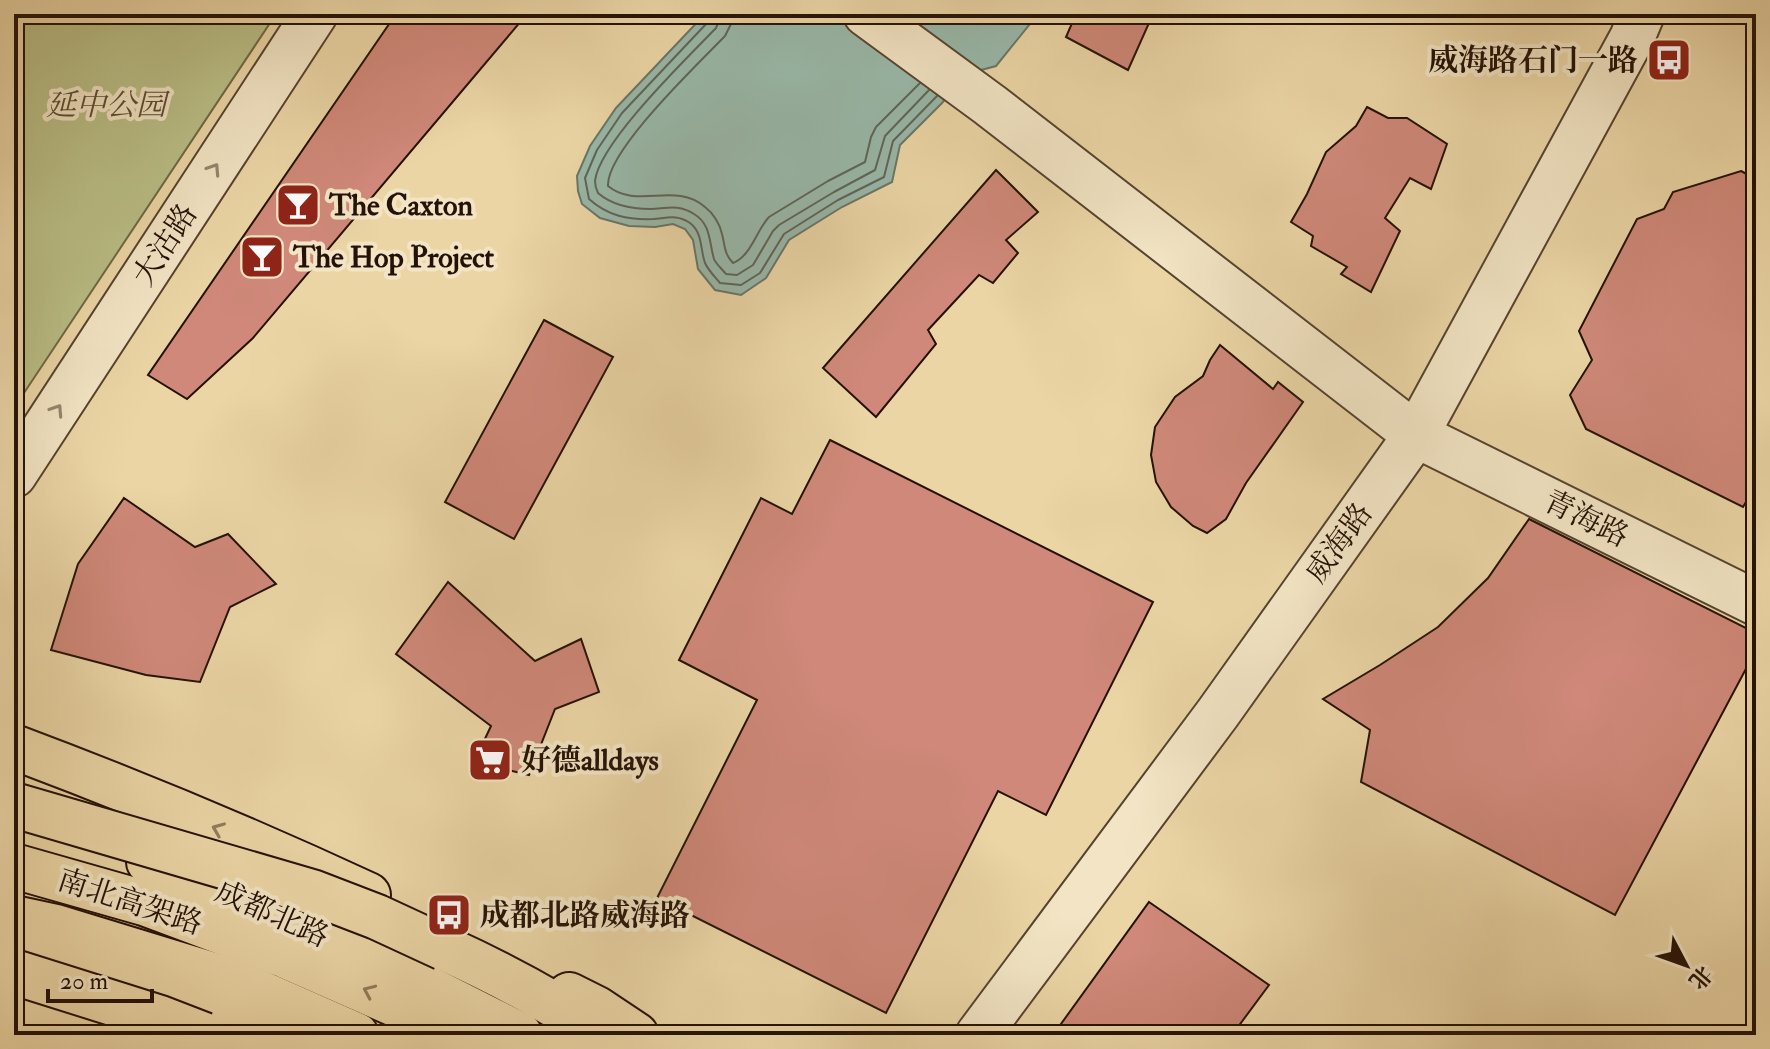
<svg xmlns="http://www.w3.org/2000/svg" width="1770" height="1049" font-family="'IM FELL Double Pica','Noto Serif SC',serif">
<rect width="100%" height="100%" fill="#ebd5a5"/>
<filter id="stains"><feTurbulence type="fractalNoise" baseFrequency=".0025" numOctaves="4"/><feColorMatrix values="0 0 0 0 .2 0 0 0 0 .09 0 0 0 0 .02 0 0 0 .5 -.17"/></filter>
<radialGradient id="worn" r=".72"><stop offset=".6" stop-color="#630" stop-opacity="0"/><stop offset="1" stop-color="#630" stop-opacity=".3"/></radialGradient>
<!-- green -->
<path fill="#b9bd85" stroke="#6f6846" stroke-width="2" d="M14,14H276L14,408Z"/>
<!-- water -->
<path fill="#98b8a9" stroke="#6a7668" stroke-width="2" d="M705,14H1038L996,66L966,74L942,103L900,145L892,182L842,207L789,240L766,278L741,295L715,290L698,269L693,240L685,229L673,224L655,227L629,226L600,218L582,204L578,191L577,176L590,146L616,108Z"/>
<g fill="none" stroke-linecap="round" stroke-linejoin="round">
<!-- shore -->
<g stroke="#5e6558" stroke-width="2">
<path d="M710,14L707,23L622,113L597,150L585,178L589,199C608,216 628,220 653,219C667,218 677,214 690,223C703,233 700,249 705,263C708,270 715,277 720,283L741,285L760,273L784,234L838,200L884,177L893,141L937,96"/>
<path d="M720,14L719,21L716,28C687,58 599,143 595,181C595,186 596,189 598,193C613,206 632,209 651,209C668,208 679,204 694,214C711,224 709,242 714,259C716,264 722,269 726,274L737,275L753,265L773,231L779,225L834,192L875,170L885,136L929,90"/>
<path d="M732,14L731,24L725,36C699,63 606,151 608,186C637,210 675,181 705,207C713,213 720,224 722,234C725,245 724,254 733,263C751,256 756,231 769,217L828,181L865,162L871,137L876,127L920,83"/>
</g>
</g>
<!-- building -->
<g fill="#cf8879" stroke="#251206" stroke-width="2">
<path d="M396,14H527L253,338L187,399L148,375Z"/>
<path d="M1076,14H1153L1128,70L1066,37Z"/>
<path d="M1367,107L1388,118H1407L1447,144L1431,189L1410,178L1385,218L1400,231L1371,292L1341,274L1347,267L1311,246L1313,236L1291,222L1307,194L1326,152L1356,126Z"/>
<path d="M996,170L1038,212L1006,240L1018,253L993,283L979,275L928,330L936,344L876,417L823,368Z"/>
<path d="M1741,171L1756,179V485L1743,507L1586,429L1570,395L1592,360L1579,331L1637,219L1664,209L1673,192Z"/>
<path d="M544,320L613,357L514,539L445,502Z"/>
<path d="M1220,345L1273,389L1278,382L1303,402L1246,483L1226,519L1207,533L1193,526L1171,507L1156,482L1151,455L1155,427L1175,397L1203,376L1210,360Z"/>
<path d="M830,440L1153,602L1046,815L998,791L886,1013L657,898L757,700L679,660L761,498L792,514Z"/>
<path d="M124,498L195,547L228,534L276,584L230,607L200,682L146,675L51,650L78,564Z"/>
<path d="M1529,519L1756,633V650L1615,915L1361,782L1370,730L1323,699L1380,665L1438,627L1488,578Z"/>
<path d="M448,582L535,661L581,639L599,692L555,709L529,775L474,762L491,726L396,654Z"/>
<path d="M1149,902L1269,985L1232,1035H1053Z"/>
</g>
<g fill="none" stroke-linecap="round" stroke-linejoin="round">
<!-- minor casing -->
<g stroke="#56432e" stroke-width="48">
<g id="minor">
<path d="M866,14L990,105L1416,435L1756,603"/>
<path d="M14,475L315,14"/>
<path d="M978,1035L1218,713L1416,435L1632,38L1642,14"/>
</g>
</g>
<!-- major casing -->
<g stroke="#251206" stroke-width="48">
<g id="major">
<path d="M14,747C134,792 252,841 368,895"/>
<path d="M149,862L180,873L344,946L520,1035"/>
<path d="M14,940L153,983L274,1028L289,1035"/>
<path d="M569,995L597,1009L636,1035"/>
<path d="M14,1009L101,1035"/>
</g>
</g>
<!-- highway casing -->
<g stroke="#251206" stroke-width="48">
<g id="highway">
<path d="M14,866L144,903L286,956L465,1035"/>
<path d="M14,918L56,927L236,982L356,1035"/>
<path d="M444,948C499,973 552,1001 602,1035"/>
</g>
</g>
<!-- minor -->
<use href="#minor" stroke="#f2e4c4" stroke-width="44"/>
<!-- major -->
<use href="#major" stroke="#ebd5a5" stroke-width="44"/>
<!-- highway -->
<use href="#highway" stroke="#ebd5a5" stroke-width="44"/>
<!-- highway-bridge casing -->
<g stroke="#251206" stroke-width="48" stroke-linecap="butt">
<g id="highway-bridge">
<path d="M14,805L312,892L377,917L444,948"/>
<path d="M14,972L160,1018L204,1035"/>
</g>
</g>
<!-- highway-bridge -->
<use href="#highway-bridge" stroke="#ebd5a5" stroke-width="44"/>
</g>
<!-- one-way arrows -->
<defs><path id="oneway-chevron" d="M-2-3.5L2.5 0L-2 3.5" fill="none" stroke-width="1.6" stroke-linecap="round" stroke-linejoin="round" transform="scale(2)"/></defs>
<g stroke="#96866e">
<use href="#oneway-chevron" transform="translate(214 169) rotate(-57)"/>
<use href="#oneway-chevron" transform="translate(57 410) rotate(-57)"/>
</g>
<g stroke="#927d5d">
<use href="#oneway-chevron" transform="translate(218 829) rotate(-158)"/>
<use href="#oneway-chevron" transform="translate(369 991) rotate(-156)"/>
</g>
<!-- icons -->
<defs>
<g id="bus-square" transform="scale(2.3)"><rect x="-9" y="-9" width="18" height="18" rx="4" fill="#8f2418" stroke="#f2e4c4"/><path d="M-5-6H5V4H4V6H2V4H-2V6H-4V4H-5ZM-3.5-4V0h7V-4ZM-3.5 1.2v1.5H-2V1.2ZM2 1.2v1.5H3.5V1.2Z" fill="#fff"/></g>
<g id="bar-square" transform="scale(2.3)"><rect x="-9" y="-9" width="18" height="18" rx="4" fill="#8f2418" stroke="#f2e4c4"/><path d="M-6-5H6L.8 .8V4.5H3.5V6h-7V4.5H-.8V.8Z" fill="#fff"/></g>
<g id="supermarket-square" transform="scale(2.3)"><rect x="-9" y="-9" width="18" height="18" rx="4" fill="#8f2418" stroke="#f2e4c4"/><path d="M-6-5.5h2.5l.6 2H6L4.5 2H-2.5L-4.4-4H-6ZM-1.5 3.2a1.3 1.3 0 1 0 .1 0ZM3 3.2a1.3 1.3 0 1 0 .1 0Z" fill="#fff"/></g>
</defs>
<g fill-rule="evenodd">
<use href="#bus-square" x="1669" y="60"/>
<use href="#bar-square" x="298" y="205"/>
<use href="#bar-square" x="262" y="257"/>
<use href="#supermarket-square" x="490" y="760"/>
<use href="#bus-square" x="449" y="915"/>
</g>
<g text-anchor="middle" dominant-baseline="central" stroke-width="8" stroke-linejoin="round" paint-order="stroke">
<!-- poi labels -->
<g font-size="30" font-weight="bold" fill="#251206" stroke="#f2e4c4" text-anchor="start">
<text x="1638" y="60" text-anchor="end">威海路石门一路</text>
<text x="329" y="205">The Caxton</text>
<text x="293" y="257">The Hop Project</text>
<text x="521" y="760">好德alldays</text>
<text x="480" y="915">成都北路威海路</text>
</g>
<!-- park labels -->
<g font-size="30" font-style="italic" fill="#594e32" stroke="#f2e4c4">
<text x="106" y="105">延中公园</text>
</g>
<!-- street labels -->
<g font-size="30" fill="#251206" stroke="#f2e4c4">
<text transform="translate(165 245) rotate(-57)">大沽路</text>
<text transform="translate(1586 519) rotate(26)">青海路</text>
<text transform="translate(1339 543) rotate(-54)">威海路</text>
<text transform="translate(130 902) rotate(18)">南北高架路</text>
<text transform="translate(272 914) rotate(24)">成都北路</text>
</g>
</g>
<!-- margin -->
<rect width="1770" height="1049" fill="none" stroke="#ebd5a5" stroke-width="48"/>
<rect x="16" y="16" width="1738" height="1017" fill="none" stroke="#251206" stroke-width="4"/>
<rect x="24" y="24" width="1722" height="1001" fill="none" stroke="#251206" stroke-width="2"/>
<!-- north arrow -->
<g transform="translate(1686 965) rotate(131)" stroke="#f2e4c4" stroke-width="6" paint-order="stroke">
<path d="M0-6L14 30L0 20L-14 30Z" fill="#251206"/>
<text y="-12" font-size="22" font-weight="bold" text-anchor="middle" fill="#251206">北</text>
</g>
<!-- scale -->
<path d="M48 989v12h104v-12" fill="none" stroke="#251206" stroke-width="4"/>
<text x="60" y="989" font-size="24" fill="#251206" stroke="#f2e4c4" stroke-width="6" paint-order="stroke">20 m</text>
<rect width="100%" height="100%" filter="url(#stains)"/>
<rect width="100%" height="100%" fill="url(#worn)"/>
</svg>
